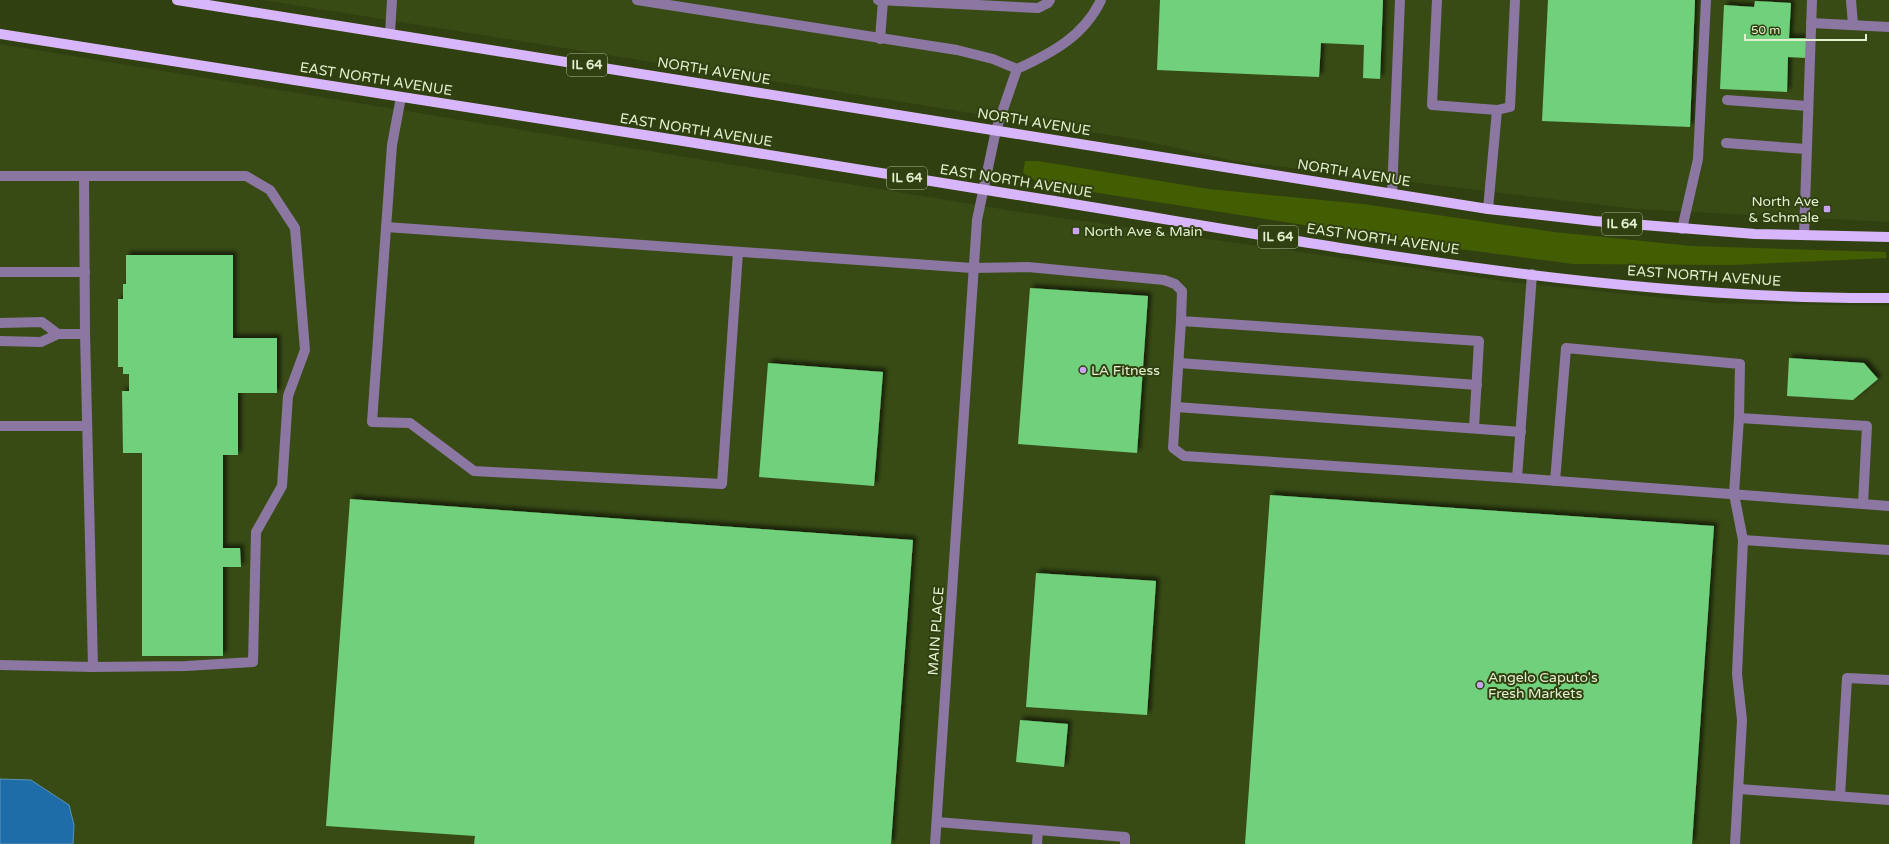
<svg xmlns="http://www.w3.org/2000/svg" width="1889" height="844" font-family="'Varela Round',sans-serif">
<defs>
<filter id="shadow"><feDropShadow dx="3.5" dy="-3.5" stdDeviation="2" flood-color="#0009"/></filter>
</defs>
<rect width="100%" height="100%" fill="#304010"/>
<!-- built -->
<g fill="#384b15">
<path d="M263,0H1889V222L1636,209L1234,161L1141,140Z"/>
<path d="M0,44L1019,212L1518,283L1714,303L1889,306V844H0Z"/>
</g>
<!-- green -->
<path fill="#435d03" d="M1025,161H1038L1209,189L1363,204L1554,232L1692,246L1886,252V258L1732,265L1573,264L1452,248L1054,186L1038,182L1023,173Z"/>
<!-- water -->
<path fill="#1e6da8" stroke="#5994b4" d="M0,779L31,780L69,805L74,825L73,844H0Z"/>
<!-- building -->
<g fill="#71d07b" filter="url(#shadow)">
<path d="M1160,0H1383L1380,79L1363,78L1364,45L1321,43L1319,77L1157,70Z"/>
<path d="M1548,0H1695L1690,127L1542,121Z"/>
<path d="M1755,1L1791,3L1789,38H1806V58L1788,57L1787,92L1720,89L1724,5L1754,7Z"/>
<path d="M126,255H233V338H277V393H238V455H223V548H240L241,567H223V656H142V453H123L122,391H129V374H123V367H118V299H123V284H126Z"/>
<path d="M1030,288L1148,296L1137,453L1018,444Z"/>
<path d="M1789,358L1864,363L1878,379L1853,400L1787,396Z"/>
<path d="M768,363L883,372L874,486L759,477Z"/>
<path d="M1270,495L1714,526L1692,844H1245Z"/>
<path d="M350,499L913,540L891,844H474L475,836L326,826Z"/>
<path d="M1036,573L1156,581L1147,715L1026,707Z"/>
<path d="M1020,720L1068,724L1064,767L1016,762Z"/>
</g>
<g fill="none" stroke-linecap="round" stroke-linejoin="round">
<!-- minor -->
<g stroke="#8b77a1" stroke-width="10">
<path d="M637,0L957,50L993,59L1017,69"/>
<path d="M878,0L1038,8L1048,3L1050,0"/>
<path d="M1437,0L1432,105L1497,110L1488,209"/>
<path d="M1851,0L1853,25"/>
<path d="M1811,23L1889,27"/>
<path d="M390,33L392,0"/>
<path d="M880,39L883,1"/>
<path d="M401,97L392,145L372,422L410,423L474,471L722,484L738,252"/>
<path d="M1727,100L1807,106"/>
<path d="M1497,110L1510,107L1515,0"/>
<path d="M1726,143L1806,149"/>
<path d="M0,176H84L85,334H58"/>
<path d="M84,176H246L270,190L295,228L305,350L288,396L282,486L256,532L253,662L186,666L93,667L85,334"/>
<path d="M1392,193L1400,0"/>
<path d="M386,227L972,268L1028,267L1164,280L1175,284L1182,291L1181,321L1479,341L1474,428"/>
<path d="M1682,229L1698,159L1706,0"/>
<path d="M1804,235L1812,0"/>
<path d="M0,272H85"/>
<path d="M1181,321L1173,448L1184,456L1517,478L1889,506"/>
<path d="M0,323L42,322L58,334L41,342L0,341"/>
<path d="M1179,363L1477,385"/>
<path d="M1176,407L1521,432"/>
<path d="M1739,418L1867,426L1863,504"/>
<path d="M0,426H86"/>
<path d="M1517,478L1532,274"/>
<path d="M1555,481L1566,348L1740,364L1739,418L1734,494L1743,540L1737,674L1742,720L1735,844"/>
<path d="M1743,540L1889,550"/>
<path d="M0,665L93,667"/>
<path d="M1739,789L1889,800"/>
<path d="M1840,796L1847,678L1889,680"/>
<path d="M937,822L1125,837V844"/>
<path d="M935,844L977,220L996,130L1017,69C1052,53 1084,36 1101,0"/>
<path d="M1037,844L1038,830"/>
</g>
<!-- major -->
<g stroke="#d8b6fb" stroke-width="10">
<path d="M177,0L1488,209L1594,221L1755,234L1889,237"/>
<path d="M0,34C347,88 695,142 1042,199C1322,244 1604,300 1889,298"/>
</g>
</g>
<!-- markers -->
<g fill="#c9a5ee" stroke="#304010" stroke-width="1.5">
<rect x="1823" y="205" width="8" height="8" rx="2"/>
<rect x="1072" y="227" width="8" height="8" rx="2"/>
<circle cx="1083" cy="370" r="4"/>
<circle cx="1480" cy="685" r="4"/>
</g>
<g text-anchor="middle" dominant-baseline="central" stroke-width="4" stroke-linejoin="round" paint-order="stroke">
<!-- shield labels -->
<g fill="#304010" stroke="#adbb96" stroke-width="1">
<rect x="567" y="54" width="40" height="22" rx="3"/>
<rect x="887" y="167" width="40" height="22" rx="3"/>
<rect x="1602" y="213" width="40" height="22" rx="3"/>
<rect x="1258" y="226" width="40" height="22" rx="3"/>
</g>
<g font-size="13" font-weight="bold" fill="#e2f0cf">
<text x="587" y="65">IL 64</text>
<text x="907" y="178">IL 64</text>
<text x="1622" y="224">IL 64</text>
<text x="1278" y="237">IL 64</text>
</g>
<!-- street labels -->
<g font-size="14" fill="#e2f0cf" stroke="#304010">
<text transform="translate(714 71) rotate(9)">NORTH AVENUE</text>
<text transform="translate(376 79) rotate(9)">EAST NORTH AVENUE</text>
<text transform="translate(1034 122) rotate(9)">NORTH AVENUE</text>
<text transform="translate(696 130) rotate(9)">EAST NORTH AVENUE</text>
<text transform="translate(1354 173) rotate(9)">NORTH AVENUE</text>
<text transform="translate(1016 181) rotate(9)">EAST NORTH AVENUE</text>
<text transform="translate(1383 239) rotate(8)">EAST NORTH AVENUE</text>
<text transform="translate(1704 276) rotate(4)">EAST NORTH AVENUE</text>
<text transform="translate(936 631) rotate(-86)">MAIN PLACE</text>
</g>
<!-- poi labels -->
<g font-size="14" fill="#e2f0cf" stroke="#304010" text-anchor="start">
<text x="1819" y="201" text-anchor="end">North Ave<tspan x="1819" dy="16">&amp; Schmale</tspan></text>
<text x="1084" y="231">North Ave &amp; Main</text>
<text x="1091" y="370">LA Fitness</text>
<text x="1488" y="677">Angelo Caputo's<tspan x="1488" dy="16">Fresh Markets</tspan></text>
</g>
</g>
<!-- scale -->
<path d="M1745 34v6h121v-6" fill="none" stroke="#e2f0cf" stroke-width="2"/>
<text x="1751" y="34" font-size="12" fill="#e2f0cf" stroke="#304010" stroke-width="3" paint-order="stroke">50 m</text>
</svg>
